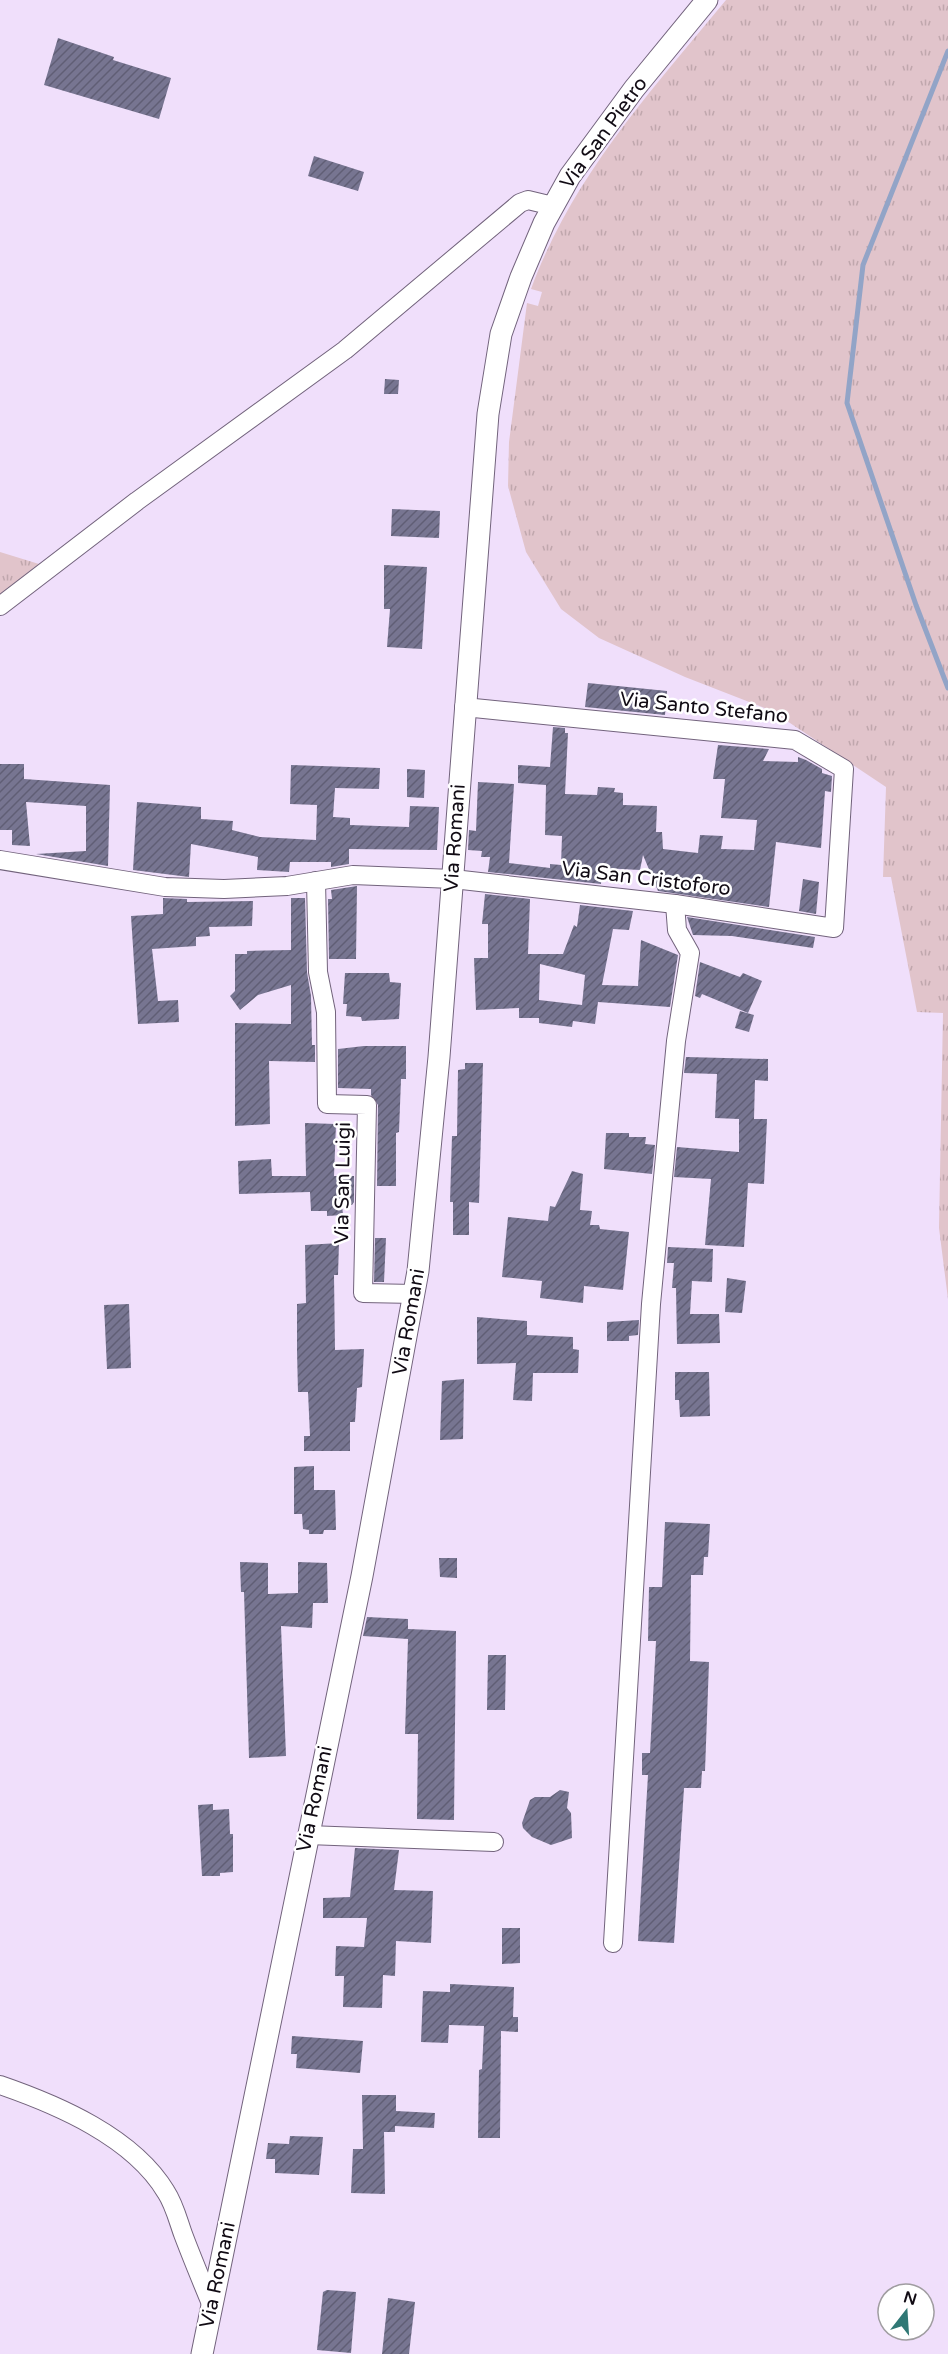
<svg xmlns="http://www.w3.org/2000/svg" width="948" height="2354" font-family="'Varela Round',sans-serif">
<defs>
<pattern id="grass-tufts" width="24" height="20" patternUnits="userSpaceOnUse" patternTransform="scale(1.5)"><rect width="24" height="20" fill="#e1c4cb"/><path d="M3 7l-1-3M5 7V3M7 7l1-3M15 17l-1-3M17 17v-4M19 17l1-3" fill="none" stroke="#c0a7ad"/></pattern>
<pattern id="building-hatch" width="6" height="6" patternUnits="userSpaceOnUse" patternTransform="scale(1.5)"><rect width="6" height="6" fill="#777591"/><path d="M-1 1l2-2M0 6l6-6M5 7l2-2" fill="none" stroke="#605e75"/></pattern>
</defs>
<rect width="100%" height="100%" fill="#f0dffb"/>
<!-- grass -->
<g fill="url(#grass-tufts)">
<path d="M726,0H948V1299L939,1228L943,1013L917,1012L891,877H883L886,787L772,711L685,677L599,638L561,609L526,552L508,486L509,442L527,303L538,306L542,292L531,289C572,177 651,91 726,0Z"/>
<path d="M0,552L39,564L0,595Z"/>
</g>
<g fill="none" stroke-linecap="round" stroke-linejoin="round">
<!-- stream -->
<path stroke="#92a4c7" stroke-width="5" d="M948,51L863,265L847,403L916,605L948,688"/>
</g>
<!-- building -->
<g fill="url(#building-hatch)" fill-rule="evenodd">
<path d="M58,38L114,57L113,60L171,78L159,119L44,85Z"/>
<path d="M314,156L364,172L358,191L308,176Z"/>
<path d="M385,379L399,380L398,394H384Z"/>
<path d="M392,509L440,511L439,538L391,536Z"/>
<path d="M384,565L427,567L422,649L387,647L390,609H384Z"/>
<path d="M588,683L667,691L665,715L585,707Z"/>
<path d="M553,727L565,728V733H568L565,794L597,795L598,787L615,788L614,792L623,793V805L657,806L656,832H662L663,849L698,853L700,835L723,836L721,849L754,850L757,820L721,818L725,779H713L718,745L769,749L763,761L798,762V757L806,760L822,769V773L832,776L831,792L825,791L821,848L776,842L769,907L658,891L643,855L640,870L602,868L601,884L488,872L490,857H481L482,851L468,850L469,830L476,831L478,782L514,784L509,863L550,868V864L561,865L562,836L545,835L546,785L518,783V765L550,767Z"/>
<path d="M0,764H24V779L110,785L108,866L36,854L86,851V806L26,802L30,846L12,845V830H0Z"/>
<path d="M291,765L380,768L379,789L335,788L333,817L350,818V825L409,827L410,806L439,807L437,850L349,849V864L331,867V862H290L289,872L257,870L258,857L191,844L189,877L133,870L137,802L201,807V819L233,821L232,830L260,837L316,840L317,805L290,804Z"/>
<path d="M407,769L425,770L424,798L407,797Z"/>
<path d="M803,879L819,882L816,914L799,911Z"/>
<path d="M357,886L356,959H329L328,899H332L331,890Z"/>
<path d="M485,894L530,899L528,954H563L574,925L577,927L580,905L633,911L629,930L613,929L602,985L638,986L641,940L678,955L670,1007L598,1002L595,1024L573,1021L572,1027L539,1023V1018H519V1008L476,1010L474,958H488V924H482ZM540,964L585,975L582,1005L539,1000Z"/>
<path d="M163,898L187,899V902L253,901L252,926L209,927L210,936L196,937V946L152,949L158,1001L178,1000L179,1022L138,1024L131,916L163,914Z"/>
<path d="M291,898H305L307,972L311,996L312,1045H315V1062L269,1061L270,1124L235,1126V1023L291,1024V985L258,995L240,1010L230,996L235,991V954H247V951L291,950Z"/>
<path d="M687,917L815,937L813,948L732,936L693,935Z"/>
<path d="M700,962L740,977L743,973L762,981L748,1013L702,994L700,998L695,996Z"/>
<path d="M345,973H389L390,982L401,983L399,1019L362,1021L361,1017L346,1016L347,1004H343Z"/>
<path d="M740,1011L754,1015L749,1032L735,1028Z"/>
<path d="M364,1046H406V1079H401L399,1132L396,1133V1186H377L378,1105L371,1095V1089L338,1088V1049Z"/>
<path d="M686,1057L768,1059V1081L755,1080L754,1119H767L764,1184L748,1183L744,1247L705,1245L711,1179L674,1177L677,1147L739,1152V1119L715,1118L717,1074L684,1073Z"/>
<path d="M465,1063H483L479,1203L469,1202V1235H453V1202H450L452,1136H457L458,1070L465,1069Z"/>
<path d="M305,1123L336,1124L334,1176H354V1202L352,1205L342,1204L343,1215L327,1216V1211H311L310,1192L239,1194L238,1161L271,1159L272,1176H306Z"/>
<path d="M606,1133H629V1137H646L645,1144L655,1145L652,1174L604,1169Z"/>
<path d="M572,1171L583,1174L580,1210L592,1211L590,1225H599L600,1229L629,1232L623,1290L584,1286L583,1303L540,1298L542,1281L502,1277L508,1217L548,1221L550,1206L555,1207Z"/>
<path d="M375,1238H386L384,1282H374Z"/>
<path d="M339,1243L338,1275H334L335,1350L364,1349L362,1387L357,1388L355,1422H350V1451H304V1436H310L308,1392H298L297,1351V1304L306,1303L305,1245Z"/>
<path d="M668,1247L713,1249L712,1282L692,1281L690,1314H719L720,1343L677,1344L676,1288H672L674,1263H667Z"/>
<path d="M727,1278L746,1281L742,1313L725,1312Z"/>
<path d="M129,1304L131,1368L107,1369L104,1305Z"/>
<path d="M477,1317L527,1321V1335L573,1337V1349L579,1350L578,1373H533L532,1401L513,1400L516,1363L477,1364Z"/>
<path d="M639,1320L638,1335L629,1336V1341H607V1322Z"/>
<path d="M675,1372H709L710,1416L680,1417L679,1400H675Z"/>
<path d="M464,1379L463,1439L440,1440L442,1381Z"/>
<path d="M314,1466V1490H335L336,1530H324L323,1534H309V1530L303,1529L302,1514H294V1467Z"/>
<path d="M665,1522L710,1524L708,1557H704L703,1575H691L690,1661L709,1662L705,1771H702L701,1788H684L674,1943L638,1941L648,1775H642V1753H650L656,1641H648L649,1587H662Z"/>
<path d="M439,1558H457V1578L440,1577Z"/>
<path d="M240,1562L268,1563V1594L298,1593V1562L327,1563L328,1603H313L312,1628L281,1626L286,1756L249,1758L244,1592H241Z"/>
<path d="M367,1617L408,1619V1634V1629L456,1631L454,1820L417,1819L418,1734H405L408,1639L363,1636Z"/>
<path d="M488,1655H506L505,1710H487Z"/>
<path d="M560,1790L569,1792L567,1808L571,1813L572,1838L551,1845L532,1837L523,1828L522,1823L530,1800L535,1797H550Z"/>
<path d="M213,1804V1810L229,1809L230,1834H233V1872L220,1873V1876H202L198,1805Z"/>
<path d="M355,1848L399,1850L394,1890L433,1891L431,1943L396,1941L395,1976L383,1975L382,2008L343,2007L344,1976H335L336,1946L364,1947L367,1918H323V1898L350,1897Z"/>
<path d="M502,1928H520V1963L502,1964Z"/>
<path d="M450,1984L514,1987L513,2017H518V2032L501,2031L500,2138H478L479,2070L482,2069L484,2026L449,2025L448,2043L421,2042L423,1991L450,1992Z"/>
<path d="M292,2036L363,2041L360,2073L296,2068L297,2054H291Z"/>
<path d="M362,2095H396V2111L435,2113L434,2128L395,2126V2132H384L385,2194L351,2193L353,2149H363Z"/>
<path d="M290,2136L323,2137L319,2175L275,2173V2159H266L268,2143L289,2144Z"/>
<path d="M327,2290L356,2292L351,2353L317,2350L323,2292Z"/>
<path d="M388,2298L415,2302L409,2354H382Z"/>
</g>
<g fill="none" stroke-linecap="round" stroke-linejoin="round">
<!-- minor casing -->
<g stroke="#72637c" stroke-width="20">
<g id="minor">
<path d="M0,606L137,501L345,350L520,203L528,200L553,206"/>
<path d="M0,860L165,887L224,889L287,886L353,875L453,879L675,904L834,928L844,769L795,740L464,707"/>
<path d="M316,881L318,972L326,1012L327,1104L367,1105L363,1293L415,1294"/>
<path d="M308,1835L494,1842"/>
<path d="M613,1943L651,1304L676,1041L690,953L677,930L675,904"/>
<path d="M0,2085C58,2105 133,2137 166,2192C174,2204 178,2220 183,2234C192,2258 202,2282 212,2306"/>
</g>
</g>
<!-- tertiary casing -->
<g stroke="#72637c" stroke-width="23">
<path id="tertiary" d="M202,2354L362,1576L418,1271L439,1057L488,414L501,334L521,277L544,223L570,176L634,89L707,0"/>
</g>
<!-- minor -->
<use href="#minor" stroke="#fff" stroke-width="18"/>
<!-- tertiary -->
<use href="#tertiary" stroke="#fff" stroke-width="21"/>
</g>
<g text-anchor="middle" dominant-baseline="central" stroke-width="5" stroke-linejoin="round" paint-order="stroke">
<!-- street labels -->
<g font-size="20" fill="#110b14" stroke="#fff">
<text transform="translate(604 133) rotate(-54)">Via San Pietro</text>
<text transform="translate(704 708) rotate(6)">Via Santo Stefano</text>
<text transform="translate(455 838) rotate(-86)">Via Romani</text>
<text transform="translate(646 879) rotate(7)">Via San Cristoforo</text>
<text transform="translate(343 1183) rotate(-89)">Via San Luigi</text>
<text transform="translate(409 1322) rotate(-80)">Via Romani</text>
<text transform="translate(315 1799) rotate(-78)">Via Romani</text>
<text transform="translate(218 2275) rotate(-78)">Via Romani</text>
</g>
</g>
<!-- north arrow -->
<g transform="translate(906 2312) rotate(17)"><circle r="28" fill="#ffffff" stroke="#a09da1" stroke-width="1.5"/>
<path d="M0-4.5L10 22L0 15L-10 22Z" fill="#307875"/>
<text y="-9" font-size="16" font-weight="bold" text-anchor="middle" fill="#110b14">N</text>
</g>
</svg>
